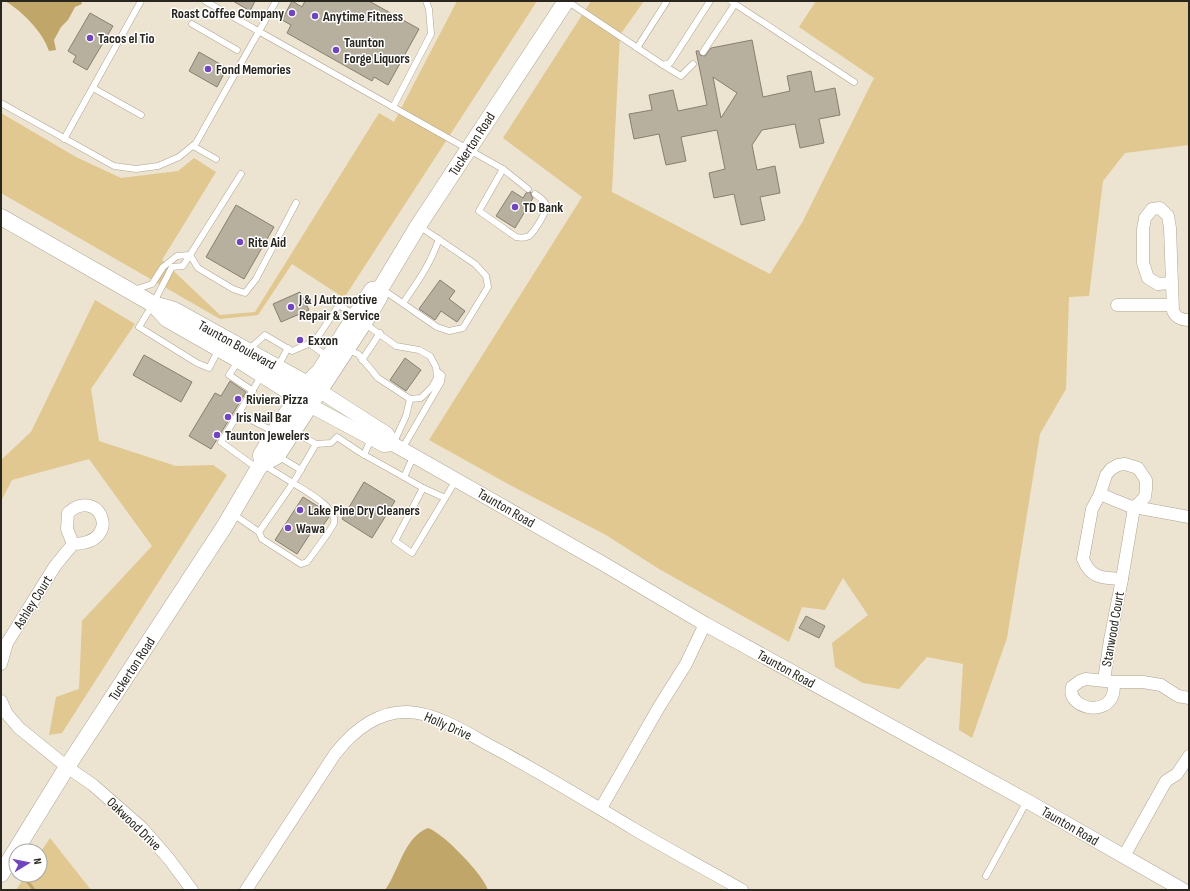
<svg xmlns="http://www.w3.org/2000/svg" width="1190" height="891" font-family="'Sofia Sans Condensed',sans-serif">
<rect width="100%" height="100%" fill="#ece4d1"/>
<!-- green -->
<g fill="#e1c790">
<path d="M457,1H537L344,298L292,264L258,315L220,319L1,193V113L76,157L121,178L178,171L194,158L216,172L162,260L220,315L255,312L379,113L394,122Z"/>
<path d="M591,1H644L620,35L612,192L770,274L803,221L874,78L799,27L816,1H1189V145L1125,153L1103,181L1089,296L1069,297L1066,389L1040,434L1007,638L972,738L959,730L963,664L927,657L899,689L863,683L835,667L832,643L868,615L843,578L825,610L802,607L789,642L659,569L606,535L508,484L429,440L582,197L503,138Z"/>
<path d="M95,300L135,324L91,389L99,441L176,466L213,465L227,475L62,733L49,735L56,697L79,689L82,621L152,546L89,459L12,480L1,501V460L31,432Z"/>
<path d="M50,838L91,890H16L26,875H40V853Z"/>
</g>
<!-- water -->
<g fill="#c1a66a">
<path d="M5,1H81L82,4L75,7L68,20L61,27L54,40L56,50L49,51C43,32 22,11 5,1Z"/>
<path d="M428,828C443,833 483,874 488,890H385C399,871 404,837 428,828Z"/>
</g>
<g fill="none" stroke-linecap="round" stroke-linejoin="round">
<!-- stream -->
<path stroke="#c1a66a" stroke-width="3" d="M20,875L28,882L34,890"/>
</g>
<!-- building -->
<g fill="#b8b09e" stroke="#877f6f" fill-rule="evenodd">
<path d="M233,1H255L250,11Z"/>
<path d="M292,1L302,7L305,1H369L419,29L388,85L374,77L372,81L287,33L291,25L282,20Z"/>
<path d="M90,13L113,26L87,70L73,62L76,56L68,51Z"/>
<path d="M752,40L763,97L790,91L787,76L811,71L815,92L835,88L840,115L819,119L824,143L800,148L795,124L762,130L752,145L757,170L775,166L780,193L760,197L765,220L741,225L734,194L714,198L709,173L725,169L717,130L681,137L686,161L666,165L659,134L634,139L629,114L652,110L649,95L673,90L678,111L707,105L696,51H699L700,55L705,56L711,48ZM713,77L737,93L721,118Z"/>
<path d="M199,52L227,68L217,87L189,71Z"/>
<path d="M512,191L523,198L526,193L531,192V195L533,198L515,228L496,216Z"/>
<path d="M236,205L274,227L244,279L206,257Z"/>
<path d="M440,280L455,291L449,299L465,311L457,322L441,311L435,320L419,309Z"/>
<path d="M300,292L309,310L281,322L273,304Z"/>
<path d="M144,355L192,382L181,402L133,375Z"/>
<path d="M405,358L421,370L406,391L390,380Z"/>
<path d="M230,381L246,392L211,449L189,436L215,393L221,396Z"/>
<path d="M364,482L395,501L372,538L342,519Z"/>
<path d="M303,497L324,510L329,517L317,534L312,531L297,554L275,540Z"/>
<path d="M806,616L825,626L819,638L799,628Z"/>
</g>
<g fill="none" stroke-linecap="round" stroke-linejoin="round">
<!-- service casing -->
<g stroke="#ada593" stroke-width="7">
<g id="service">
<path d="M205,1L503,169L479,211L516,237C520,238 525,238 529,236C534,232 547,212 546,206C545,200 540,198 535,194"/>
<path d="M567,1L663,65L670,63L710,1"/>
<path d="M735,4L854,82"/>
<path d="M192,24L237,50"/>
<path d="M637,48L667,1"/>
<path d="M703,52L735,4L731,1"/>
<path d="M663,65L681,76L693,64"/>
<path d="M93,88L141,115"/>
<path d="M1,103L114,166L136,169L158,166L179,157L196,143L276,1"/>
<path d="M393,107L431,34L429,9L426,1"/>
<path d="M64,139L141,1"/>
<path d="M193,146L216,159"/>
<path d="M503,169L528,189"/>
<path d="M190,255L198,268L233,289L245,293L256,279L296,203"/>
<path d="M382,289L437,327L449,331L463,328L488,287L486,276L475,264L419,226"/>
<path d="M134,290L152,284L163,267L177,256L190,255"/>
<path d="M403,303C418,281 430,265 439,239"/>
<path d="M310,344L328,357"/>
<path d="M219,349L209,368L197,363L139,327L153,304L172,267L183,266L241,174"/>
<path d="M248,350L265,335L292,351L315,341L339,305L355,315"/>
<path d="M348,350L358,354L378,378L410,399L421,398L432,387L437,378L436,367L430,356L419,350L396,346L364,323"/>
<path d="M239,360L229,375L253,391"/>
<path d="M362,360L380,333"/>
<path d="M278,366L288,348"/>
<path d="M239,414L275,432"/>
<path d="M294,432L316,444L331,443L337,437L361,453L404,477"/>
<path d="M394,442L406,416L410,399"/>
<path d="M402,449L441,382L442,375L437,371"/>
<path d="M364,455L371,439"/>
<path d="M414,455L404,477L423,488L395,541L412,553L456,480"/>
<path d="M278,456L301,470"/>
<path d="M258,469L221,442L262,375"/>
<path d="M423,488L445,498"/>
<path d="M233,514L259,532L293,483L264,465"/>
<path d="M259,532L262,539L301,564L307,562C312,555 332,529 334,523C338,508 304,490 293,483L316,444"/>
<path d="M986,876L1027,801"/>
</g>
</g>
<!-- minor casing -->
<g stroke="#ada593" stroke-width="13">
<g id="minor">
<path d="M1171,283L1158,284L1148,278L1143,263V229L1145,218L1152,209L1160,208L1168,216L1170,228L1173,311C1176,318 1181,320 1189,320"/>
<path d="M1117,305H1172"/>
<path d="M1125,464L1138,468L1146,480V489L1145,497L1134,508L1122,579C1103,578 1091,579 1083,559L1092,509L1100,494L1106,475L1111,469L1118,465Z"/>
<path d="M1100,494L1129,506L1189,517"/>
<path d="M1,664L7,643L55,566L73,544C125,543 99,485 68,513L67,529L73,544"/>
<path d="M1104,680L1110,640L1122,579"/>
<path d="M1114,682C1114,686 1114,691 1113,694C1106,718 1066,707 1072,687L1080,681L1086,679L1114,682H1143L1161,685L1178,696L1189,698"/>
<path d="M1,701L7,714L19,728L67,767L93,785L142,828L169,859L192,890"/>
<path d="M601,808L659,707L686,664L705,624"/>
<path d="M1124,856L1166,781L1177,774L1189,756"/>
<path d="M246,890L335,754C353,731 377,711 408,712C435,713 464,731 487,744C537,770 585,800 634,829C669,850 706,869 742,890"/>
</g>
</g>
<!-- tertiary casing -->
<g stroke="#ada593" stroke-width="15">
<g id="tertiary">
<path d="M320,391L387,434L393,444L602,563L705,624L1027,801L1183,890"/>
<path d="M311,406L384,445L393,444"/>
</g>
</g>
<!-- secondary casing -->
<g stroke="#ada593" stroke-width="17">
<g id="secondary">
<path d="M1,217L153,304L174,310L320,391"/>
<path d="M153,304L167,319L239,360L307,403"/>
<path d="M262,463L261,455L278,426L307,384L319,372L372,290L380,289"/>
<path d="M1,874L67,767L224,527L258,469C263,461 269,461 277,456L369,315L380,296V289L418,226L566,1"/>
</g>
</g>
<!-- service -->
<use href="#service" stroke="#fff" stroke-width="6"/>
<!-- minor -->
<use href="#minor" stroke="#fff" stroke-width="12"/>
<!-- tertiary -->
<use href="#tertiary" stroke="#fff" stroke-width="14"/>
<!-- secondary -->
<use href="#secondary" stroke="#fff" stroke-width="16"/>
</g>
<!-- markers -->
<g fill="#7145bd" stroke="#fff" stroke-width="1.5">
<circle cx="292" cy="13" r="4"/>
<circle cx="315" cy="16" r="4"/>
<circle cx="90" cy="38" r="4"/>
<circle cx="336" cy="50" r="4"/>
<circle cx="208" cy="69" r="4"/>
<circle cx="515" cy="207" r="4"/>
<circle cx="240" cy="242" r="4"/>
<circle cx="291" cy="307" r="4"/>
<circle cx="300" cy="340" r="4"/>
<circle cx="238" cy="399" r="4"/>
<circle cx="228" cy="417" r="4"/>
<circle cx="217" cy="435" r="4"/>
<circle cx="300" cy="510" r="4"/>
<circle cx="288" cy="528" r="4"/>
</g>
<g text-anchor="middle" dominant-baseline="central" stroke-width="3" stroke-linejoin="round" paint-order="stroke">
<!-- poi labels -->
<g font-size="14" font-weight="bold" fill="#29261f" stroke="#fff" text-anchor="start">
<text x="284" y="13" text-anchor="end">Roast Coffee Company</text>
<text x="323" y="16">Anytime Fitness</text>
<text x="98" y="38">Tacos el Tio</text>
<text x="344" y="42">Taunton<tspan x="344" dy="16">Forge Liquors</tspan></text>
<text x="216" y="69">Fond Memories</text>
<text x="523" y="207">TD Bank</text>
<text x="248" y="242">Rite Aid</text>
<text x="299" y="299">J &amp; J Automotive<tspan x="299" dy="16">Repair &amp; Service</tspan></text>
<text x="308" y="340">Exxon</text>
<text x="246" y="399">Riviera Pizza</text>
<text x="236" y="417">Iris Nail Bar</text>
<text x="225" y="435">Taunton Jewelers</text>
<text x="308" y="510">Lake Pine Dry Cleaners</text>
<text x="296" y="528">Wawa</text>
</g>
<!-- street labels -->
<g font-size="14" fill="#29261f" stroke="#fff">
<text transform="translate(472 144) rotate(-57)">Tuckerton Road</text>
<text transform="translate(237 345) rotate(29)">Taunton Boulevard</text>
<text transform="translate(506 508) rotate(30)">Taunton Road</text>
<text transform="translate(33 602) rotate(-58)">Ashley Court</text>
<text transform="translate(1113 629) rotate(-80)">Stanwood Court</text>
<text transform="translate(132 669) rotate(-57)">Tuckerton Road</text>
<text transform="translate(786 669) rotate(29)">Taunton Road</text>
<text transform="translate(448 726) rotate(24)">Holly Drive</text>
<text transform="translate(134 824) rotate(44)">Oakwood Drive</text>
<text transform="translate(1070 826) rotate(30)">Taunton Road</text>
</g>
</g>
<!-- border -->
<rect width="1190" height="891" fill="none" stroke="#29261f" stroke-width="4"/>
<!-- north arrow -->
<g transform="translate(28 863) rotate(80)"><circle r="19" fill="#ffffff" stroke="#a9a8a5"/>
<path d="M0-3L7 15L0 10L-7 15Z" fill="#7145bd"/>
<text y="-6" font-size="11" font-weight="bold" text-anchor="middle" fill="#29261f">N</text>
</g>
</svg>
